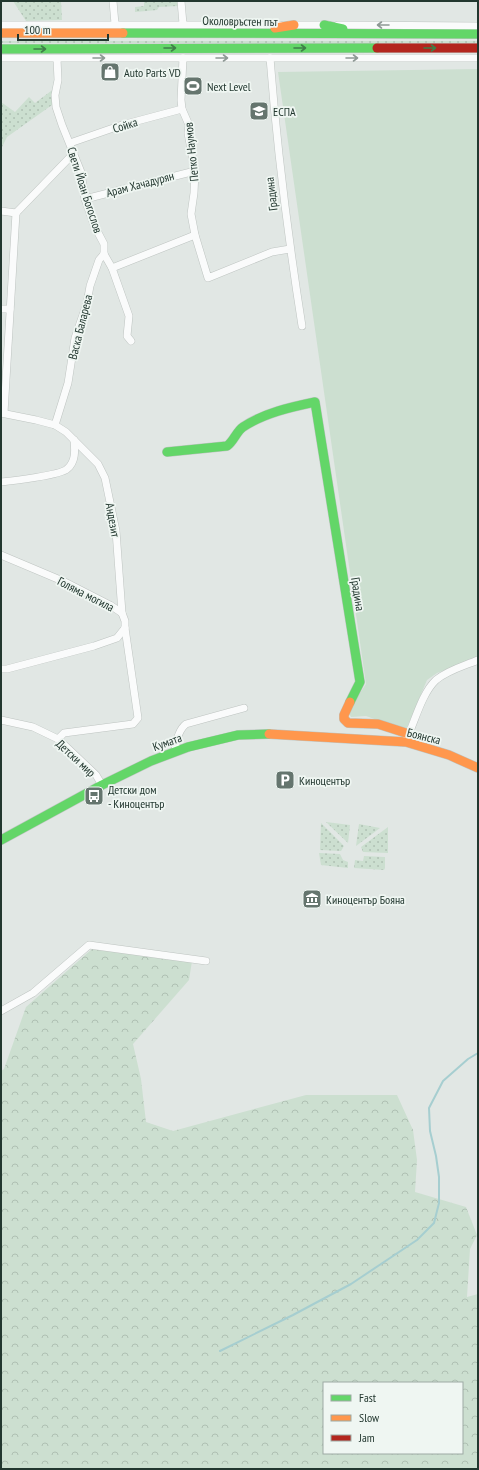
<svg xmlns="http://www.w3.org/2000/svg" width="479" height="1470" font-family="'PT Sans Narrow',sans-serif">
<defs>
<pattern id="grass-dots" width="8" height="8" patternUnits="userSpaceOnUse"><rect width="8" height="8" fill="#ccdfd0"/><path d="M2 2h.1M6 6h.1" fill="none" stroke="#afc0b3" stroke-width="1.8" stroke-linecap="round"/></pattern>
<pattern id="forest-crowns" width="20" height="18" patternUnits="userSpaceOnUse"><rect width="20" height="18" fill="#ccdfd0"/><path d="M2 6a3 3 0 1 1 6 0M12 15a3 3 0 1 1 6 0" fill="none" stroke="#afc0b3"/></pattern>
</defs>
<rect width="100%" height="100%" fill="#e1e7e4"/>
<!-- grass -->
<g fill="url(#grass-dots)">
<path d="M13,1H61L62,20L26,21Z"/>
<path d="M144,1H178V6L159,7L157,10L135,12V7L144,6Z"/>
<rect x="1" y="41" width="477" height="2"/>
<path d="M55,88L52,105L7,137L1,149V102L15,112L29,97L35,103Z"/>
<path d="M326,822L350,825L348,843Z"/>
<path d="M321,823L344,846L341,851L320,850Z"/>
<path d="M359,824L380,828L356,846Z"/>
<path d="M388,827V853L363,852L361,847Z"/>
<path d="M319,853L340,854L343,860L348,862V868L321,865Z"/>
<path d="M364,856L385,857V868L384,870L354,868L355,860L363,861Z"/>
</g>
<!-- forest -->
<path fill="url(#forest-crowns)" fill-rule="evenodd" d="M92,949L192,961L189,980L133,1044L141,1079L146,1122L173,1131L306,1095H397L413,1130L417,1160L415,1192L466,1207L477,1235L470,1249L467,1297L478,1294V1469H1V1071L4,1069L26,1007ZM324,1383H462V1453H324Z"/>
<!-- garden -->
<path fill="#ccdfd0" d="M478,69V657L437,673L427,680L406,730L366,716L351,717L348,711L366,684L278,72Z"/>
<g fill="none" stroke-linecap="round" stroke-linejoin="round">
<!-- stream -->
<path stroke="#a6ced0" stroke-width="2" d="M220,1351L293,1315L351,1284L417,1240L434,1223L439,1203V1177L436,1156L430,1131L429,1108L443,1081L468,1059L478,1053"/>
<!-- street casing -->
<g stroke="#bec4c1" stroke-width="8">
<g id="street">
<path d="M113,1L115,24"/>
<path d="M181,1L183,24"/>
<path d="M1,25H280"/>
<path d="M290,25H328"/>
<path d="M338,25L478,26"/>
<path d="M1,58H478"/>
<path d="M183,58L181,100L182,109L189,125L188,133L195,171L194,193L191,214L195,235L208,278L272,252L290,249"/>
<path d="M270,58C277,148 288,237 302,326"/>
<path d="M57,59L58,80L55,95L56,107L62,125L81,172L85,199L94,225L104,244V254L112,268L129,316L127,336L131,341"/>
<path d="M70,143L122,125L182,109"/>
<path d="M85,199L195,171"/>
<path d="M1,211L16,213"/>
<path d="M16,213L74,153"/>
<path d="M112,268L195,235"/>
<path d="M1,309H10"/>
<path d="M1,413L36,420L55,425L66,432L98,464L105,478L116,531L122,613"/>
<path d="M4,413L16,213"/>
<path d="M55,425L68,383L75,338L87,303L90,286L99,260L104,254"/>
<path d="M1,482C12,481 61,475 67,469C76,462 75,450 74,440"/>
<path d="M1,555L65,582L110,605L122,613L125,621V628L138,718L133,724L64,733L58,739"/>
<path d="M1,669H7L94,646L117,638L125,628"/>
<path d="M1,720L33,727L58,739L96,775L102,785"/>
<path d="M407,738C415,721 422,693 436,680C448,670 464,666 478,660"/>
<path d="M175,752C176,742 178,730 186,724L244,708"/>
<path d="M1,1011L33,993L89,945L206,961"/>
</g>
</g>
<!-- fast casing -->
<g stroke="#bec4c1" stroke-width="10">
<g id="fast">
<path d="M324,25L343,29"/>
<path d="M123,33L478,34"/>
<path d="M1,49L377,48"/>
<path d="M167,452L227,446C234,441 236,432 243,427C264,413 291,407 315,402L360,682L350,702"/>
<path d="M1,840L102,785L151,761L188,747L238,735L269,734"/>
</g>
</g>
<!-- slow casing -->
<g stroke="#bec4c1" stroke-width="10">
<g id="slow">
<path d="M275,28L294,25"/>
<path d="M1,33H123"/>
<path d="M350,702L344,715V719L348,723L378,724L409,734"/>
<path d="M269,734L406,742L449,755L478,768"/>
</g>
</g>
<!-- jam casing -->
<g stroke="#bec4c1" stroke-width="10">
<path id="jam" d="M377,48H478"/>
</g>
<!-- street -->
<use href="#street" stroke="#fafbfb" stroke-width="7"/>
<!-- fast -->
<use href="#fast" stroke="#63d668" stroke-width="9"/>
<!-- slow -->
<use href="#slow" stroke="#ff974d" stroke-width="9"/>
<!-- jam -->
<use href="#jam" stroke="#b3261e" stroke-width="9"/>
</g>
<!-- one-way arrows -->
<defs><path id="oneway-shaft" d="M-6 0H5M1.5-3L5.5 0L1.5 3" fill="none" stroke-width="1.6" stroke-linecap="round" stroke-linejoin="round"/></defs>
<g stroke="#8e9995">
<use href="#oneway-shaft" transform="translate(383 25) rotate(-180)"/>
<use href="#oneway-shaft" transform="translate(99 58)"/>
<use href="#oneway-shaft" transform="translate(222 58)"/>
<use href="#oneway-shaft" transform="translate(352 58)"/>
</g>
<g stroke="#3f7f49">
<use href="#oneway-shaft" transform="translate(170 48)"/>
<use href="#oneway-shaft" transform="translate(300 48)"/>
<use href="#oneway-shaft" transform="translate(430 48)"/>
<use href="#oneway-shaft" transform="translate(40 49)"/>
</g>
<!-- icons -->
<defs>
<g id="shop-square" transform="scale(1)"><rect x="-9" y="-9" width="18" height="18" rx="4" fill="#65756e" stroke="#eff6f2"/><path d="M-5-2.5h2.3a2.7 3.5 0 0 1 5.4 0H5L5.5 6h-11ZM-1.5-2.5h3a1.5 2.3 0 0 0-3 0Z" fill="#fff"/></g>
<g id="stadium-square" transform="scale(1)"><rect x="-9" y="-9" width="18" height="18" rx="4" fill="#65756e" stroke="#eff6f2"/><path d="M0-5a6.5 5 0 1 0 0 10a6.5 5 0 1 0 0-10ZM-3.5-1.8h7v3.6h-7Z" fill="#fff"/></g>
<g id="school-square" transform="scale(1)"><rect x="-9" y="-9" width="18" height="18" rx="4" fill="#65756e" stroke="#eff6f2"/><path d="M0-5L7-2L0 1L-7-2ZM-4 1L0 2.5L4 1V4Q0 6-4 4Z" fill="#fff"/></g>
<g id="parking-square" transform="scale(1)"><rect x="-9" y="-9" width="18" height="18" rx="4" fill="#65756e" stroke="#eff6f2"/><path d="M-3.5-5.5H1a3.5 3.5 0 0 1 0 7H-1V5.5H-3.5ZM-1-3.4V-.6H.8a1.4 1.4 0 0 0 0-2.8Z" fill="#fff"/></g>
<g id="bus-square" transform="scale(1)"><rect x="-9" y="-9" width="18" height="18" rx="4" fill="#65756e" stroke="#eff6f2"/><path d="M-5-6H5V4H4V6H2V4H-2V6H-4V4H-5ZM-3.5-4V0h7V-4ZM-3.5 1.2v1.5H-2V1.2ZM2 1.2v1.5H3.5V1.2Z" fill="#fff"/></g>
<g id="museum-square" transform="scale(1)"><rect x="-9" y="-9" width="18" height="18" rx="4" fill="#65756e" stroke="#eff6f2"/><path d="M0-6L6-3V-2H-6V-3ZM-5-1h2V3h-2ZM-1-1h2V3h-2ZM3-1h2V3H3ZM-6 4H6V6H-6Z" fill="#fff"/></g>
</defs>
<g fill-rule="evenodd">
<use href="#shop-square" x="110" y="72"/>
<use href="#stadium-square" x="193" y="86"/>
<use href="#school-square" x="259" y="111"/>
<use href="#parking-square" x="285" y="780"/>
<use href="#bus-square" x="94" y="796"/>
<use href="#museum-square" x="312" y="899"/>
</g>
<g text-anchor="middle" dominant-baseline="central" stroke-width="3.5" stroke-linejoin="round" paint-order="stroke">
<!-- street labels -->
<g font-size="12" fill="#22372f" stroke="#eff6f2">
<text transform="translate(240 21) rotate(1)">Околовръстен път</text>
<text transform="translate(125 125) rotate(-17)">Сойка</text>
<text transform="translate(191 152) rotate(-96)">Петко Наумов</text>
<text transform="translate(140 184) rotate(-15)">Арам Хачадурян</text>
<text transform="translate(85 190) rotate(72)">Свети Йоан Богослов</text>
<text transform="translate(271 194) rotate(-97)">Градина</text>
<text transform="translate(80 327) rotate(-76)">Васка Баларева</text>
<text transform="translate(113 520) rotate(80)">Андезит</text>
<text transform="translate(86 594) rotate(27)">Голяма могила</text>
<text transform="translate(358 594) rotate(81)">Градина</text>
<text transform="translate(424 736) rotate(14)">Боянска</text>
<text transform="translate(167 742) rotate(-20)">Кумата</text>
<text transform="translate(76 758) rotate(43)">Детски мир</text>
</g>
<!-- poi labels -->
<g font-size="12" fill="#22372f" stroke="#eff6f2" text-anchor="start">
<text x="124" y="72">Auto Parts VD</text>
<text x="207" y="86">Next Level</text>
<text x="273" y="111">ЕСПА</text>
<text x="299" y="780">Киноцентър</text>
<text x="108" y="789">Детски дом<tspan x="108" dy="14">- Киноцентър</tspan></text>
<text x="326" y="899">Киноцентър Бояна</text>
</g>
</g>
<!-- border -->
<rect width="479" height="1470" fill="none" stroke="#22372f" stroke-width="4"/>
<!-- legend -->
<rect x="323" y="1382" width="140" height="72" fill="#eff6f2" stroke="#9daaa4"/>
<rect x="331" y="1395" width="20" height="6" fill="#63d668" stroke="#9daaa4"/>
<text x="359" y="1402" font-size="12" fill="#22372f">Fast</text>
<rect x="331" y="1415" width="20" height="6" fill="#ff974d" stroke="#9daaa4"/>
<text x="359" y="1422" font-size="12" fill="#22372f">Slow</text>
<rect x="331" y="1435" width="20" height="6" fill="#b3261e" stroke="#9daaa4"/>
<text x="359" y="1442" font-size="12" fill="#22372f">Jam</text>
<!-- scale -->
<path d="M18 34v6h90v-6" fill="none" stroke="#22372f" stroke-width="2"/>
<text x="24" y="34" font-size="12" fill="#22372f" stroke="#eff6f2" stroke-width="3" paint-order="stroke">100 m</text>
</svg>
